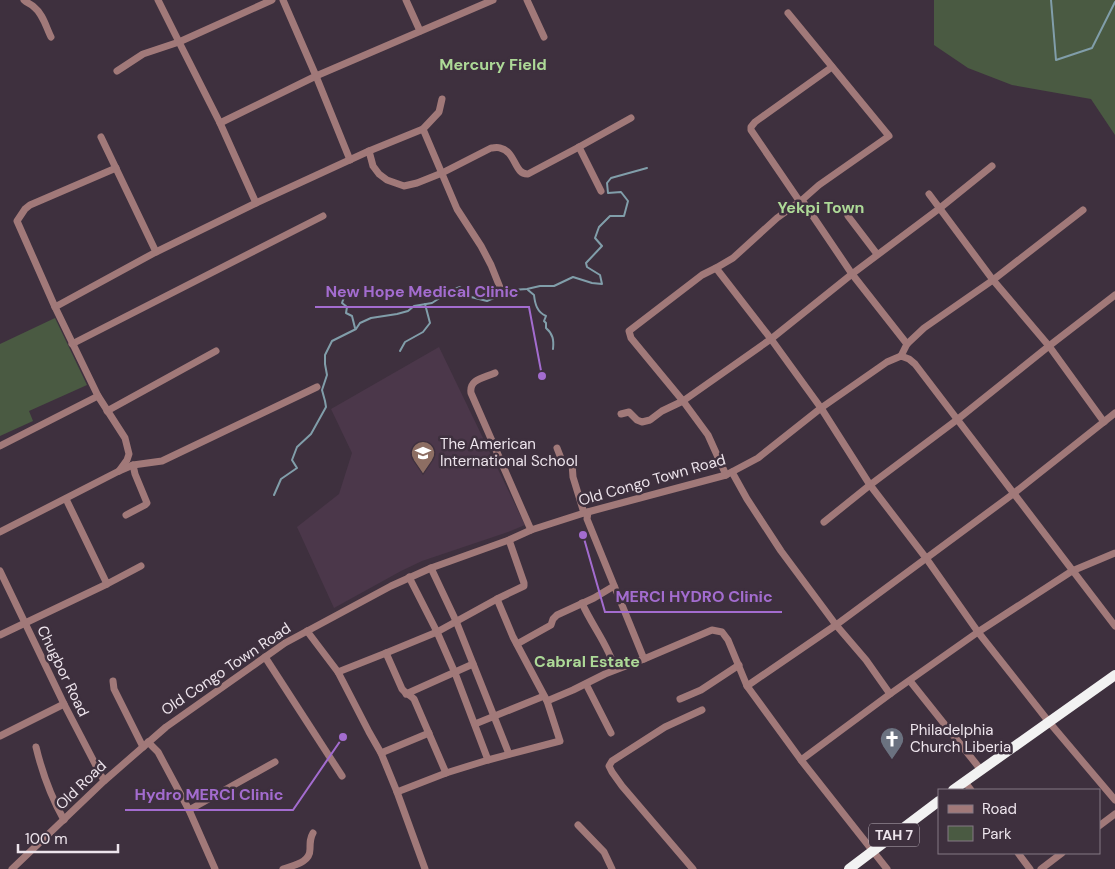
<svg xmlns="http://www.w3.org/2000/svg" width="1115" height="869" font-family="'DM Sans',sans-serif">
<rect width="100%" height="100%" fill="#3e303e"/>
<!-- built -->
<path fill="#4b374a" d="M439,347L525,525L508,532L422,561L401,571L334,608L297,527L339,494L352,453L331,409Z"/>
<!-- green -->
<g fill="#4a5a42">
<path d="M934,0H1115V135L1091,99L1012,85L968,68L934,45Z"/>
<path d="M55,318L87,385L29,411L33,421L0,436V344Z"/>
</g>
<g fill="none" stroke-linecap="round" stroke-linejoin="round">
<!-- stream -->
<g stroke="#819eaa" stroke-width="2">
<path d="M1051,0L1056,60L1092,48L1115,2"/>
<path d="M528,290L534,295C535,304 537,312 546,316L544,321L546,323V328C553,334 554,340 553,349"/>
<path d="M344,297L342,303L347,307L346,313L352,316L355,328"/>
<path d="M400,351L405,342L423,332L430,323L425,304"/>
<path d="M274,495L281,479L297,468L292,460L297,447L311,434L326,407L325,401L322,390L327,375L325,364V355L332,341L356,329L360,323L371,318L397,314L408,311L414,306L432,303L452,290L460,287L466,291L471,297L487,301L512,290L527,289L540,286H554L573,277L592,283L602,284L600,275L587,267L586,263L602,246L595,238L599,227L610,216H624L628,201L621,192L608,193L607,183L611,178L647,168"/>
</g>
<!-- minor -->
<g stroke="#a17979" stroke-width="7">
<path d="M24,0C27,3 31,4 34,7C43,14 46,27 51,37"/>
<path d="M158,0L179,42L220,123L256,203"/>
<path d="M283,0L316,76L350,160"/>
<path d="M406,0L420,31"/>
<path d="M527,0L544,37"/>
<path d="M117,71L143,54L179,42L272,0"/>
<path d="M220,123L316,76L493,0"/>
<path d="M423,129L457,209L481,246L491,265L501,290"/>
<path d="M101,137L156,252"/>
<path d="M579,147L601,191"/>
<path d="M369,151L423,129L439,112L442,99"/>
<path d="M116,168L30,205L25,209L17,221L55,307L98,396L125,438L129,454L127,460L119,471"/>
<path d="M929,194L993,280L1049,346L1104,422"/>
<path d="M802,200L852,274L907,344"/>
<path d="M800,202L751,130V127L755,122L832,67"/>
<path d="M848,216L877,254"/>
<path d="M716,268L733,258L777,218L802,200L819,185L889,136L788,13"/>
<path d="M55,307L156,252L256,203L369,151L373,166L379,174L387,180L404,186L417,183L442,173L491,148C494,148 497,147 500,148C516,151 514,175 528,174L579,147L631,118"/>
<path d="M72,344L323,216"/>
<path d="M901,356L907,344L924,328L993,280L1083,210"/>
<path d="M495,373C484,378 469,379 471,393L531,530"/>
<path d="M107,411L216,351"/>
<path d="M621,414L629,412L637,420L642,422L650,420L662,411L683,401L771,339L852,274L940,208L992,166"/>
<path d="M0,446L98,396"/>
<path d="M557,448L562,461L564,462L569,461L572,463L573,477L584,513"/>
<path d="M732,472L747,499L781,551L836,625L866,660L890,694"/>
<path d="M726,475L708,435L683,401L631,338L629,331L702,275L716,268L771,339L821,408L870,485L926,558L978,632L1049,722L1115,800"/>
<path d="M66,499L107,584L141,566"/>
<path d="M588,512L587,519L644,659L712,630L722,632L728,640L747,686L801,760L887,869"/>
<path d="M126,515L145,505L147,503L135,474L133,465"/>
<path d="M824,522L870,485L958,419L1049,346L1115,295"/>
<path d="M0,532L119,471L133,465L162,461L317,387"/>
<path d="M431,568L456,621L509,754"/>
<path d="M0,571L64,704L104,781"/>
<path d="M409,577L437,632L455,673L488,760"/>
<path d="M582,603C592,626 609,646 615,669"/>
<path d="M307,631L338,672L369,732L381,753L397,792L425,869"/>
<path d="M0,635L107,584"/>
<path d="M517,644L551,625L553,619L557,615L594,598L614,586"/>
<path d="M386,653L402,689C406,694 410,695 414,699L446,773"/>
<path d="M265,657L342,776"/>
<path d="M338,672L386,653L437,632L497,599L524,586V583L509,540"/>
<path d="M113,681L114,689L143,747"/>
<path d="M910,681L981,770"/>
<path d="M586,684L611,733"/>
<path d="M747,686L836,625L1013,494L1115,413"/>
<path d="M406,694L473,664"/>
<path d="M680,699L701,690L739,665"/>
<path d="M547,701L573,690L605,674L644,659"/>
<path d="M475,724L544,696"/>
<path d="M0,736L64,704"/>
<path d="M148,742L158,752L189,810L215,869"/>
<path d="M36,747C42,772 51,797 64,820"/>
<path d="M381,753L429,733"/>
<path d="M801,760L890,694L978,632L1072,571L1115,553"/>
<path d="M965,782L971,790"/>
<path d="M397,792L446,773L488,760L560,741L547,701L513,637L497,599"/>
<path d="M189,810L275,762"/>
<path d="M578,825L604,852L612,869"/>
<path d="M1099,826L1115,814"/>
<path d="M1018,853L1030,869"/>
<path d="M12,869L104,781L166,727L285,643L391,586L431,568L509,540L531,530L584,513L726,475L758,458L821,408L887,362L901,356L909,359L915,364L1115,626"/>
<path d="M283,869C294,865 310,863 310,849C310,842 310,838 313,833"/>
<path d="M693,869L622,786L612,772L609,766L612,761L665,727L702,710"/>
<path d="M1041,869L1062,853"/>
</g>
<!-- highway -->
<g stroke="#f2f2f2" stroke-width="10">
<path d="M953,790L1115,675"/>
<path d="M849,869L939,801"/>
</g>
</g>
<!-- icons -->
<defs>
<g id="school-pin" transform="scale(1.25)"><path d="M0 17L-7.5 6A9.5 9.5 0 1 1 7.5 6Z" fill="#8d6e63" stroke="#3e303e"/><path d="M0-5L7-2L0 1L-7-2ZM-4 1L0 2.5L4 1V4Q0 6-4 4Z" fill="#fff"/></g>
<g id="church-pin" transform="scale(1.25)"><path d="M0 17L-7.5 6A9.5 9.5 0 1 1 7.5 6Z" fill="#6b7280" stroke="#3e303e"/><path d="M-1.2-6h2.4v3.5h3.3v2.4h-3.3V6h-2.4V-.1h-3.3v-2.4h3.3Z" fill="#fff"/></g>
</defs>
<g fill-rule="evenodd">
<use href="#school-pin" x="423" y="453"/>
<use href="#church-pin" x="892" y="739"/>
</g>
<g text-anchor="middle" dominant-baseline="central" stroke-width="5" stroke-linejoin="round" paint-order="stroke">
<!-- shield labels -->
<rect fill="#3e303e" stroke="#b8aeb8" stroke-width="1" x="869" y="823.5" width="50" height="23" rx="4"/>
<g font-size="14" font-weight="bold" fill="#ede4ec">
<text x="894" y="835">TAH 7</text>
</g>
<!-- poi labels -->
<g font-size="15" fill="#ede4ec" stroke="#3e303e" text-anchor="start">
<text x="440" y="444">The American<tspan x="440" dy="17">International School</tspan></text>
<text x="910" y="730">Philadelphia<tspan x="910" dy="17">Church Liberia</tspan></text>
</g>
<!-- street labels -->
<g font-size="15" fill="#ede4ec" stroke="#3e303e">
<text transform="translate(652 480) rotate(-16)">Old Congo Town Road</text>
<text transform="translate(226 669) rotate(-34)">Old Congo Town Road</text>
<text transform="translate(63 671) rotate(64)">Chugbor Road</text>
<text transform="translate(81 785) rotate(-44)">Old Road</text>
</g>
<!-- neighbourhood labels -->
<g font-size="16" font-weight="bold" fill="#add997" stroke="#3e303e">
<text x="493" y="64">Mercury Field</text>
<text x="821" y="207">Yekpi Town</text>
<text x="587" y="661">Cabral Estate</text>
</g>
</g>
<!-- callouts -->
<path fill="none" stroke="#a36ccf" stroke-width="2" d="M542 376L529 307H315M583 535L605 612H782M343 737L293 810H125"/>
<g fill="#a36ccf" stroke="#3e303e" stroke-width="2">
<circle cx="542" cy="376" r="5"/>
<circle cx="583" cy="535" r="5"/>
<circle cx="343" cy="737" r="5"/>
</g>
<g font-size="16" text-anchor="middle" font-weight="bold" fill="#a36ccf" stroke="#3e303e" stroke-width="5" stroke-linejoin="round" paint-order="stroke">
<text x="422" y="297">New Hope Medical Clinic</text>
<text x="694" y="602">MERCI HYDRO Clinic</text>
<text x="209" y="800">Hydro MERCI Clinic</text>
</g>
<!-- legend -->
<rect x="938" y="789" width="162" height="65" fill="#3e303e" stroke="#847884"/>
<rect x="948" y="805" width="25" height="8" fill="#a17979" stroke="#847884"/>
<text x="982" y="814" font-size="15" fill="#ede4ec">Road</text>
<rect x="948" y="826" width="25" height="15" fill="#4a5a42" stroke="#847884"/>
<text x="982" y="839" font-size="15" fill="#ede4ec">Park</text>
<!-- scale -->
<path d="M18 844v8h100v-8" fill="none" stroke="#ede4ec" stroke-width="2.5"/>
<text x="25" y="844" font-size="15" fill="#ede4ec" stroke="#3e303e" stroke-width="4" paint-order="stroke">100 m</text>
</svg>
